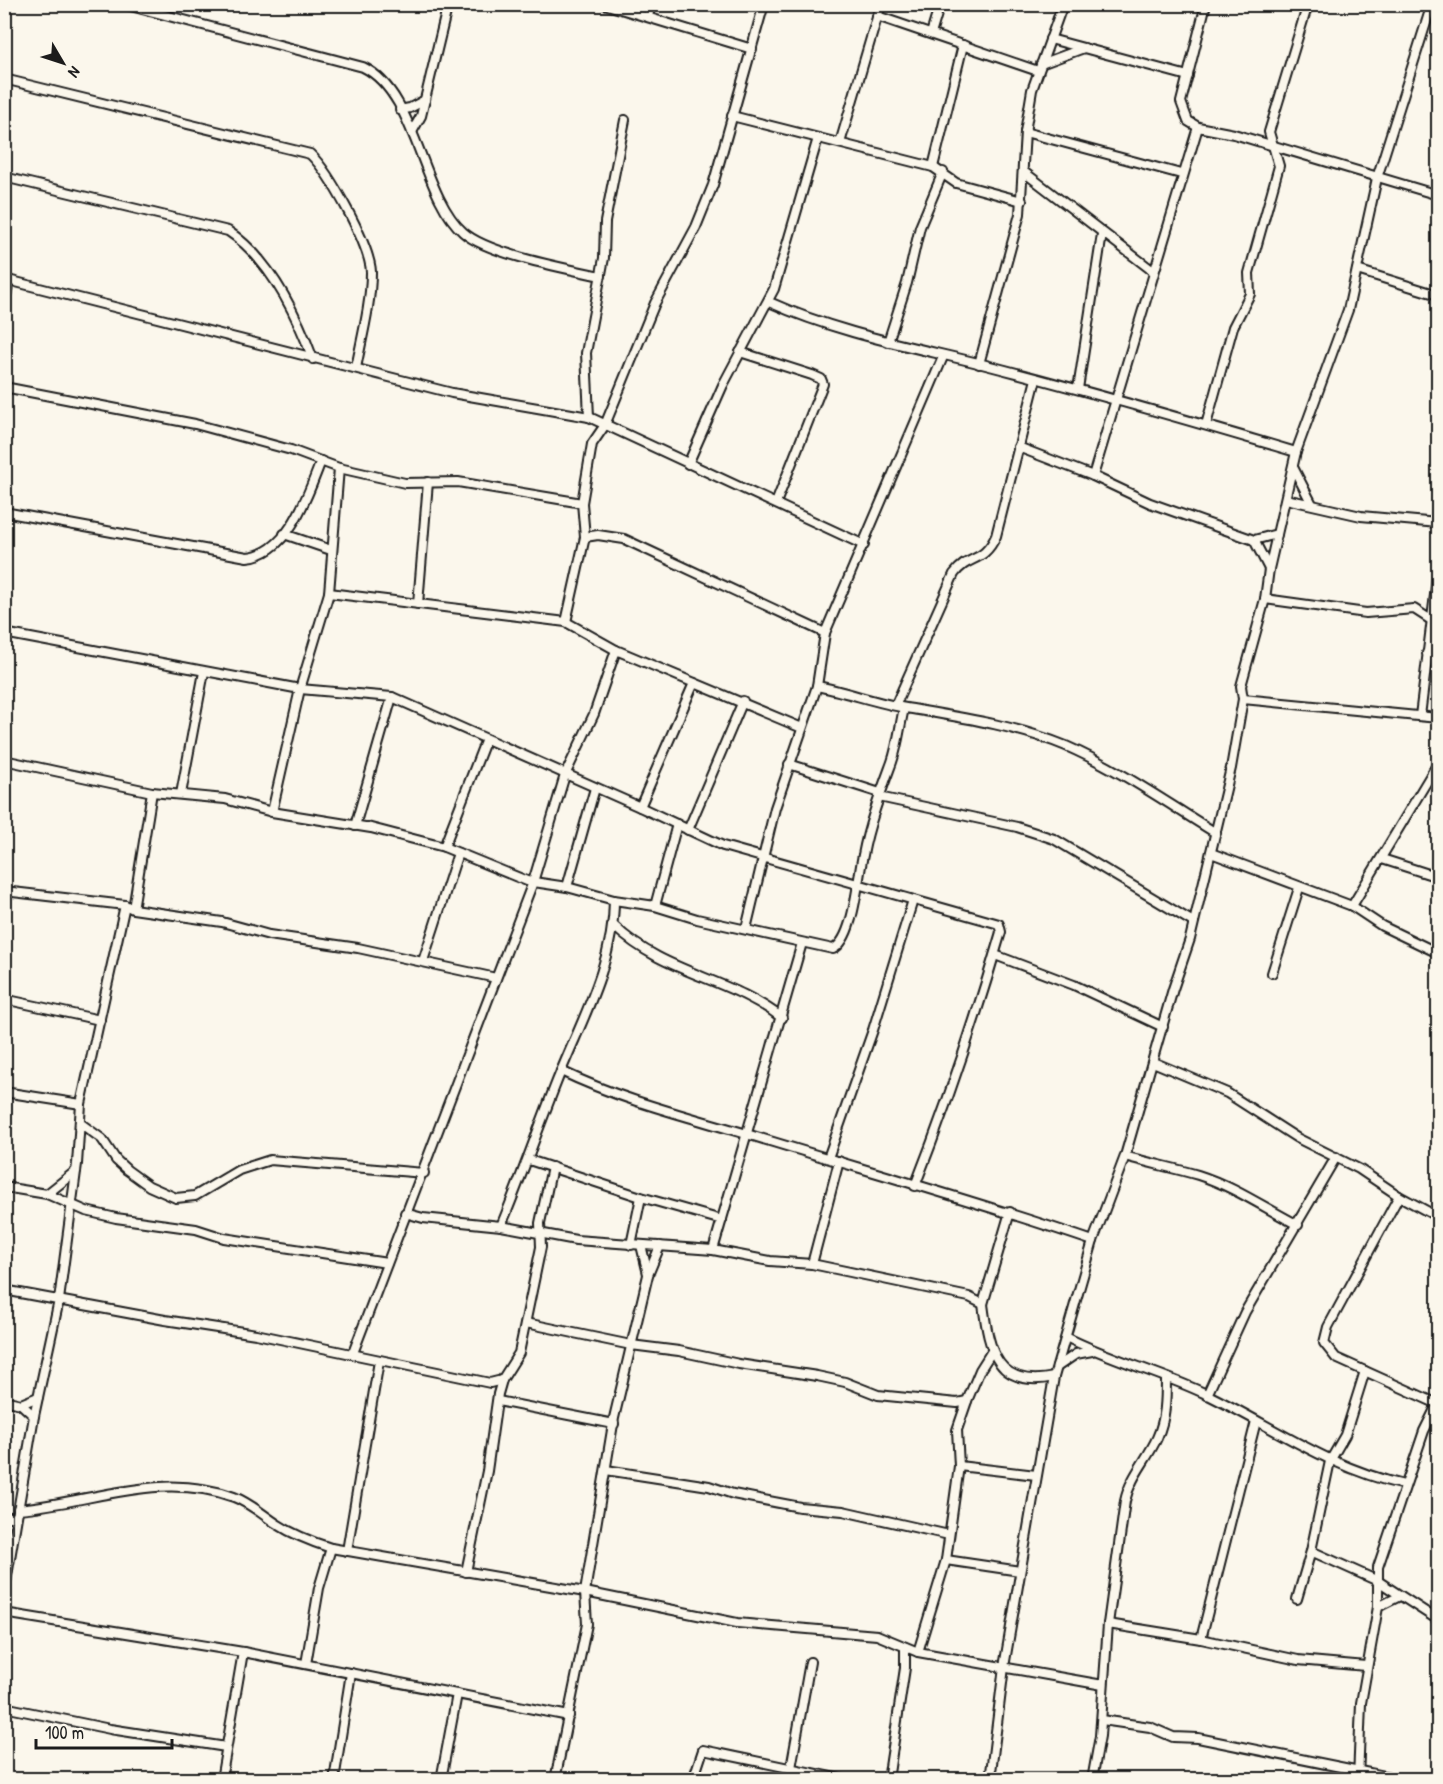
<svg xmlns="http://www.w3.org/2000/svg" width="1443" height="1784" font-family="'Patrick Hand',sans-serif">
<rect width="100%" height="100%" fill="#fbf7ec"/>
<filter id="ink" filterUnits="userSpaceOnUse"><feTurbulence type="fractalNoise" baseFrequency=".0167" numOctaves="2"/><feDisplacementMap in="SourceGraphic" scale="12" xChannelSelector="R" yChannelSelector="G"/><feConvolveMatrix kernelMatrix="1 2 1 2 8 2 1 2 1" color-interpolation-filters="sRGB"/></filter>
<g filter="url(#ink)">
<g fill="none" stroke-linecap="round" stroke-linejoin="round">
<!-- minor casing -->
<g stroke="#1c1c1c" stroke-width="12">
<g id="minor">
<path d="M123,4L363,67C417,93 421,195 463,232C487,254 568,269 601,276"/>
<path d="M604,4L752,49"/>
<path d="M1206,4L1181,102L1188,121L1198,127L1234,134L1438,195"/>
<path d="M648,16L651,4"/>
<path d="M877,16L1038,71"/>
<path d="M931,34L940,4"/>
<path d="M1050,39L1188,76"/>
<path d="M1041,64L1084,48"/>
<path d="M4,79L310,154C329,172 370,245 371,272C371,304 362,337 356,368"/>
<path d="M400,110L410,108L425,100"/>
<path d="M732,116L933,167L956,183L1022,201"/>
<path d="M412,132L421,116L448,4"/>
<path d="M1025,132L1181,174"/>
<path d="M840,143L881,4"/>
<path d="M933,167L963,45"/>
<path d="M1024,172L1153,271"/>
<path d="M4,177L228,231C269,258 296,313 313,359"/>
<path d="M1357,270L1438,295"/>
<path d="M4,279L452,393L589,417L864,545"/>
<path d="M769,302C838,333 909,346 982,364C1087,391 1192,421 1296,452"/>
<path d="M4,306L9,280"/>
<path d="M888,342L907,283L920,227L943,172"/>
<path d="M740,352L812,375L821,379L823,384L776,503"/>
<path d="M979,364L1020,214L1025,132L1032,90L1063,4"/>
<path d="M4,387L195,424L291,450L339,468L405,483L458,482L582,503"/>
<path d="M1078,389L1102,234"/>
<path d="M589,417L586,353L604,258L605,222L625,120"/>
<path d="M1206,425L1233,327L1250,294L1249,273L1279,166L1269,132L1308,4"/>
<path d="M1018,447L1093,476L1150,503L1254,540L1277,534"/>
<path d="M688,464L723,385L774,289L818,138"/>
<path d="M1294,469L1312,504"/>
<path d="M1093,476L1198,127"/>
<path d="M1286,499L1361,516L1438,523"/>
<path d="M4,512L247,557C289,554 308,494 321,461"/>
<path d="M284,534L331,550"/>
<path d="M585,537L598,535L624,539L825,633"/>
<path d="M1254,540L1269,569"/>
<path d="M329,593L566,622L616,650L802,728"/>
<path d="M1265,599L1366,613L1414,609L1431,620"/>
<path d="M418,604L428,482"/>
<path d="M566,622L585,537L582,503L592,444L605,425L655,303L696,227L713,185L764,4"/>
<path d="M4,633L300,689L392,697L640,807L723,846L999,924L1001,932C976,1018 948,1102 915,1186"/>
<path d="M1427,653L1438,656"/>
<path d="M817,686C847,692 877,703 906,708C959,717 1015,725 1066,746C1119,769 1167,803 1216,833"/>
<path d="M1243,699L1438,718"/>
<path d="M896,704L954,574C969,554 983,564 996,536L1036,379"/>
<path d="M1420,716L1438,570"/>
<path d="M4,760L152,792L225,799L272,812L371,828L444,847L527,881L567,887L614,900L655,906L697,919L833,949C854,940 858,876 863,855C869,823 881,792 892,762C898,745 900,725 904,708"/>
<path d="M789,764L880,793"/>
<path d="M181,794L204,672"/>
<path d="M879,797L1017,827L1054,839L1193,922"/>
<path d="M640,807L694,683"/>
<path d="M272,812L300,689L329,593L339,468"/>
<path d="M355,826L392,697"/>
<path d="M688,830L743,701"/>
<path d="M444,847L486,739"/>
<path d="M1211,853L1352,906L1382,926L1438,953"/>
<path d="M1382,859L1438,877"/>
<path d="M567,887L595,788"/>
<path d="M4,891L125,905L133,909L222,922L269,935L358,948L496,978"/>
<path d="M655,906L677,824"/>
<path d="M1352,906L1438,763"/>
<path d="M133,909L152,792"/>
<path d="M614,926C664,974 729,977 782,1018"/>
<path d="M746,929L775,808L817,686L825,633L943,357"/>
<path d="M995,955L1074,985L1163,1027"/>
<path d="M423,961L458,853"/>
<path d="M1272,973L1299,888"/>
<path d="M4,999L100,1020"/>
<path d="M1153,1062L1227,1093L1297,1138L1359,1169L1399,1196L1438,1217"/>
<path d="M561,1071C621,1100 686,1116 750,1135C864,1170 980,1202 1093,1241"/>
<path d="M4,1092L81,1104"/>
<path d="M80,1123L102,1139L116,1160L127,1170L149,1186L176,1198L195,1196L239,1170L270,1160L424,1173"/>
<path d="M1125,1156C1149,1163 1174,1168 1198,1175C1233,1186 1265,1208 1298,1225"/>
<path d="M828,1158L873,1030L913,900"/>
<path d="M529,1160L641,1197L722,1220"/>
<path d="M4,1187L47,1194L86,1211L116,1218L196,1229L224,1238L387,1263"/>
<path d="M47,1194L76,1171"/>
<path d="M1399,1196L1328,1327L1324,1343L1336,1358L1438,1404"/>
<path d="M405,1213L423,1218L501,1226L576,1240L713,1250L770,1261L812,1264L969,1297L983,1304L1010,1212"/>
<path d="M501,1226C521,1178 538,1129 557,1081C580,1023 614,964 614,900"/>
<path d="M631,1245L641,1197"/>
<path d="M641,1245L648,1274"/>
<path d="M713,1250L802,943"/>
<path d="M812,1264L839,1161"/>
<path d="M4,1290L165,1320L256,1334L490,1383L502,1380"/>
<path d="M983,1304C989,1351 997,1389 1054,1377"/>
<path d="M526,1323L631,1345L679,1351L739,1364L817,1376L845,1382L878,1395L957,1403L967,1401L957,1430L959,1466L946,1560L918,1652"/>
<path d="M1066,1337C1111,1360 1160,1372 1206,1394C1274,1427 1329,1468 1404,1485"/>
<path d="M353,1353L533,882L565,775L594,714L616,650"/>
<path d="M1057,1367L1076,1354L1092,1351"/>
<path d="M1365,1371L1345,1435L1330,1461L1311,1551L1378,1581L1438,1620"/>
<path d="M1207,1395L1245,1312L1336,1157"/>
<path d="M4,1400L21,1404L34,1416"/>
<path d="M498,1401L614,1424"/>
<path d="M967,1401L980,1370L992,1351"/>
<path d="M21,1404L38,1397"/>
<path d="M959,1466L1036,1475"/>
<path d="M606,1470L709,1486L733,1494L800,1507L843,1511L949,1535"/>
<path d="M18,1509C92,1503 159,1470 234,1497C250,1503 263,1515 277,1524C294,1535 312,1542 331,1548L585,1592L737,1623L877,1635L918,1652L1103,1685"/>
<path d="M4,1516L16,1518"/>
<path d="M347,1551L379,1361"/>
<path d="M946,1560L1020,1571"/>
<path d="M466,1572L487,1471L498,1394L502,1380L519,1353L541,1247L540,1223L552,1167"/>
<path d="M4,1594L34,1416L59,1300L77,1164L81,1104L125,905"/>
<path d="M1297,1599L1311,1551"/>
<path d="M1378,1607L1400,1596"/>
<path d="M4,1613L243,1652L569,1716"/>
<path d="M1108,1624L1201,1639L1298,1660L1366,1666"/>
<path d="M1201,1639L1256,1421"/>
<path d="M306,1664L319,1588L331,1548"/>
<path d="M4,1707L110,1729L226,1747"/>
<path d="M1102,1720L1150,1727L1173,1737L1198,1738L1404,1780"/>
<path d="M791,1768L810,1662"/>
<path d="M221,1780L243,1652"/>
<path d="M334,1780L351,1673"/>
<path d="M441,1780L457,1694"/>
<path d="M555,1780L587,1624L585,1592L614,1418L648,1275L660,1246"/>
<path d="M693,1780L703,1750L846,1780"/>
<path d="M888,1780L905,1668V1647"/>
<path d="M990,1780L1004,1667L1054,1377L1093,1241L1125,1156L1173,989L1190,939L1231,768L1243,699L1241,686L1265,599L1269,569L1296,452L1348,310L1377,178L1432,4"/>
<path d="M1092,1780L1100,1736L1108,1624L1125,1501C1130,1477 1147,1460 1157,1438C1166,1418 1166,1399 1166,1378"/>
<path d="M1358,1780L1361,1703L1378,1607V1567L1424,1431L1438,1403"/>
</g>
</g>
<!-- minor -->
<use href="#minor" stroke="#fbf7ec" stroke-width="8"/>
</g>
</g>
<!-- margin -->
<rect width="1443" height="1784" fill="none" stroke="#fbf7ec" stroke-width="24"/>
<rect x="12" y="12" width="1419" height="1760" fill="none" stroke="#1c1c1c" stroke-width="2" filter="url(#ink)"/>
<!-- north arrow -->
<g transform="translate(63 63) rotate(129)" stroke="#fbf7ec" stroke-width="4.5" paint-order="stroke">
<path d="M0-4.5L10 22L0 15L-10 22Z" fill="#1c1c1c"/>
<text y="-9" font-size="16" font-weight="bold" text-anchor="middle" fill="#1c1c1c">N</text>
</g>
<!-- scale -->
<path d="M36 1739v9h136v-9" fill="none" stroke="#1c1c1c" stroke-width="3"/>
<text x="45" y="1739" font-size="18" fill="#1c1c1c" stroke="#fbf7ec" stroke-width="4.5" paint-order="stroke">100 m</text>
</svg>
